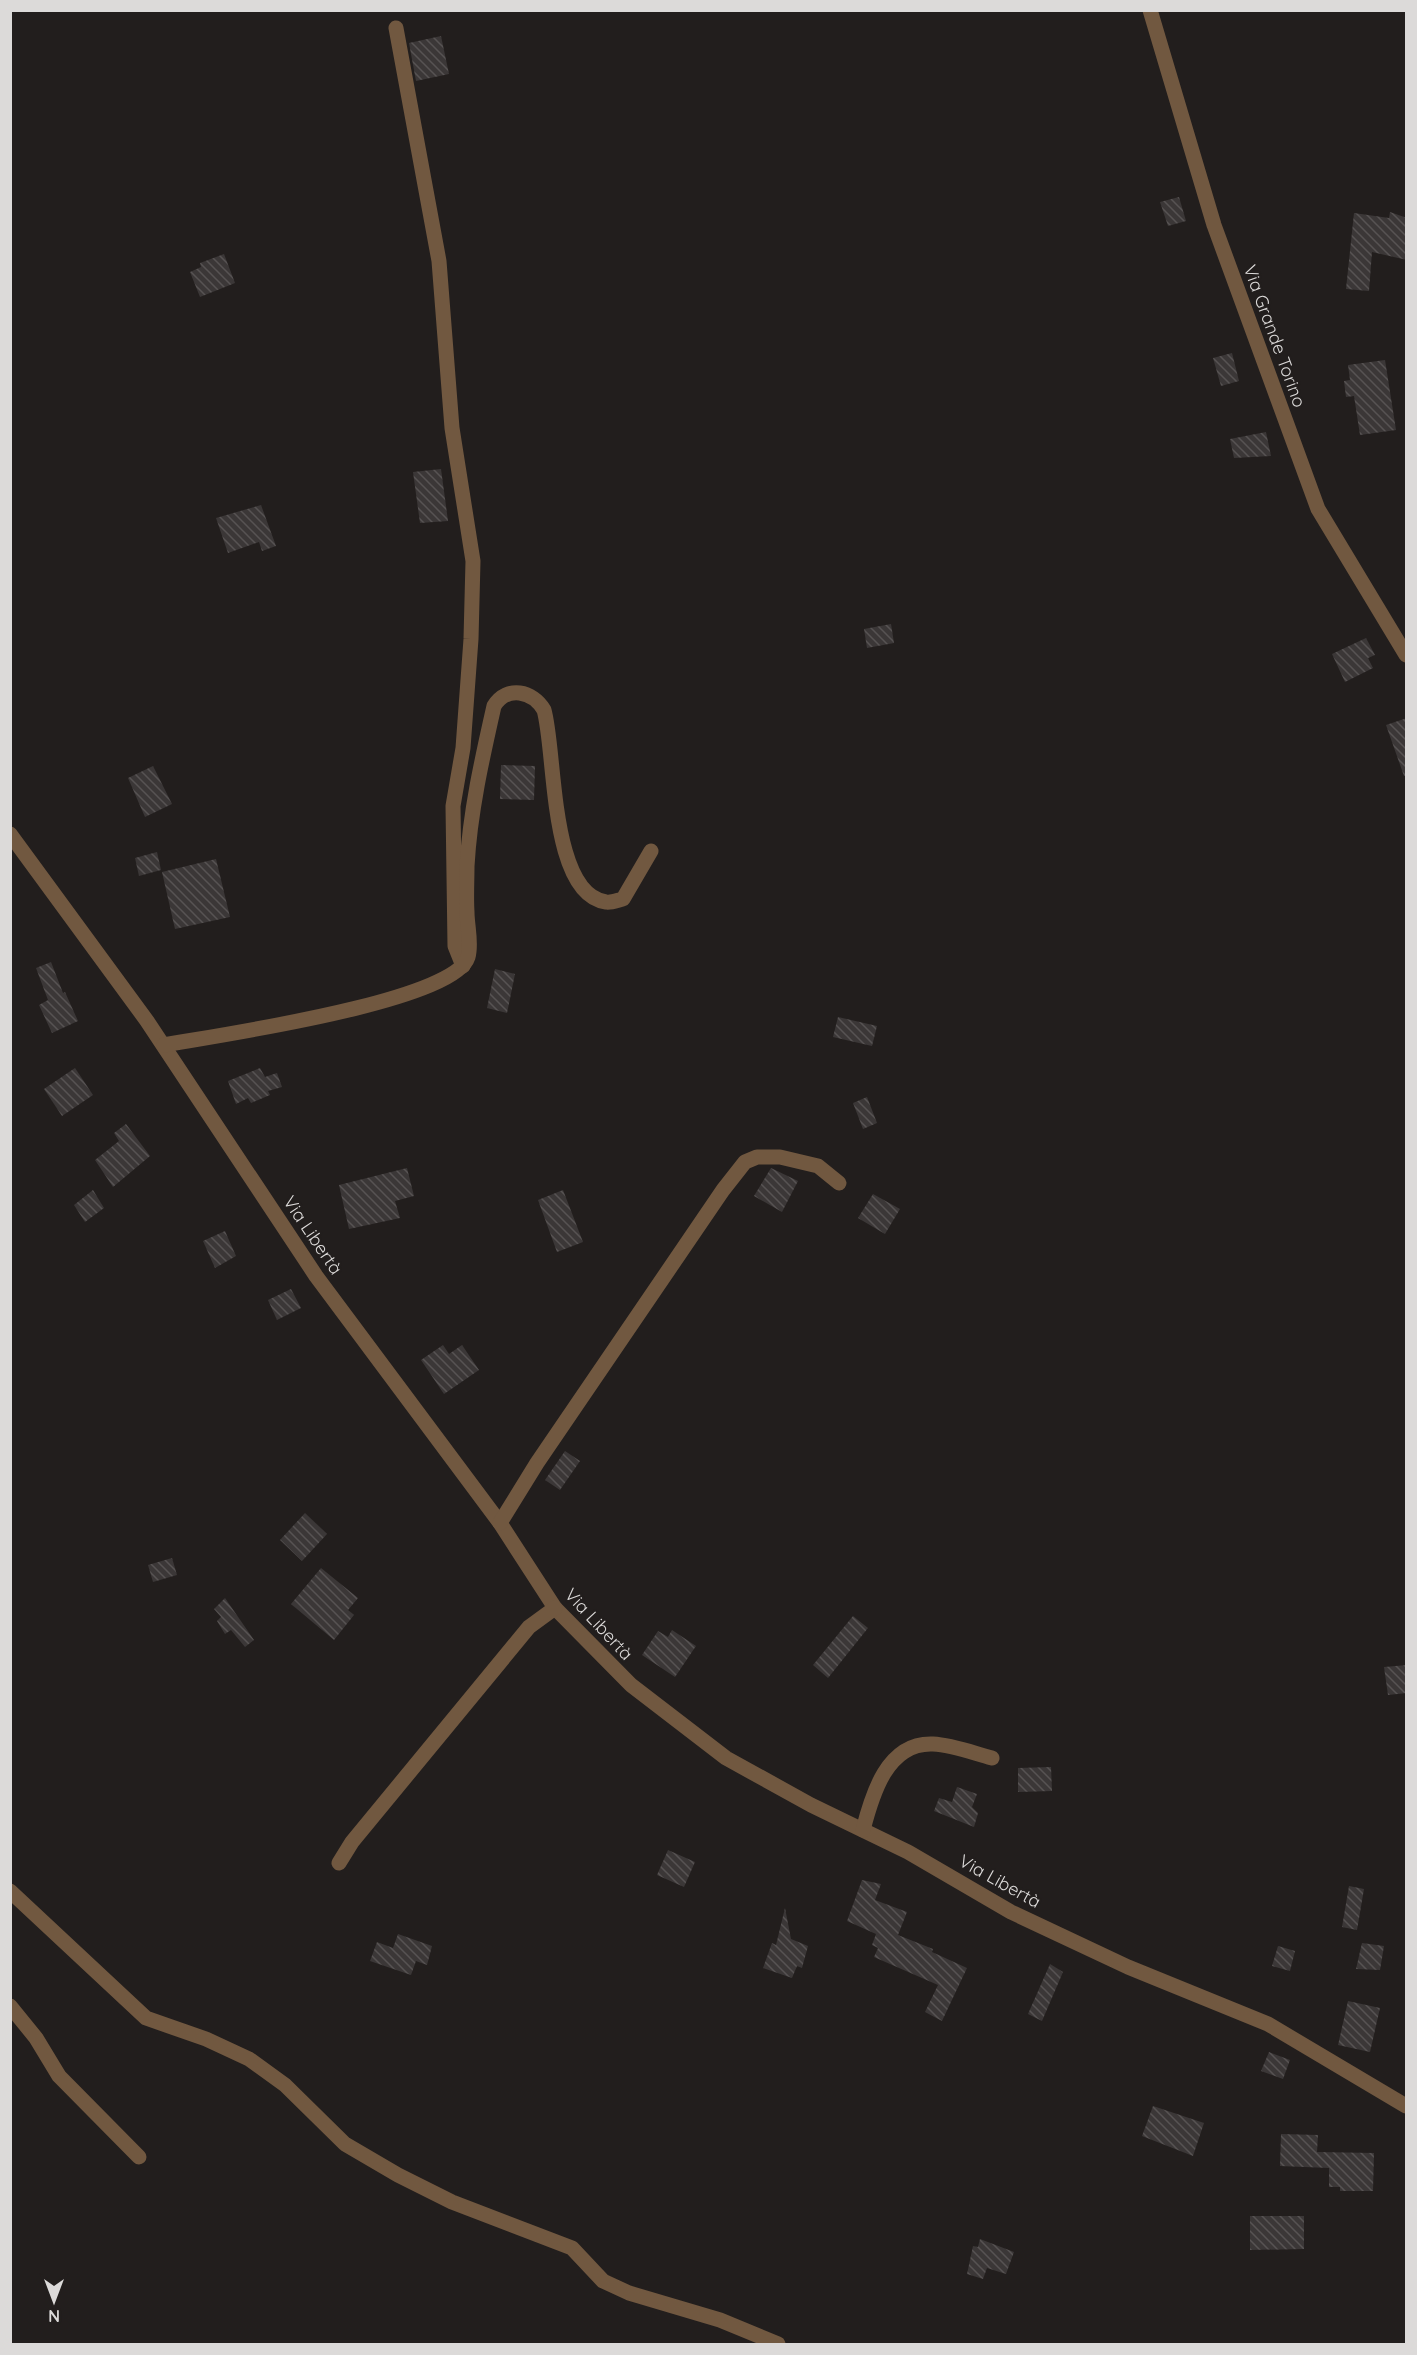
<svg xmlns="http://www.w3.org/2000/svg" width="1417" height="2355" font-family="Quicksand,sans-serif">
<defs>
<pattern id="building-back-hatch" width="6" height="6" patternUnits="userSpaceOnUse" patternTransform="scale(1.5)"><rect width="6" height="6" fill="#3b3737"/><path d="M-1 5l2 2M0 0l6 6M5-1l2 2" fill="none" stroke="#575353"/></pattern>
</defs>
<rect width="100%" height="100%" fill="#221e1d"/>
<!-- building -->
<g fill="url(#building-back-hatch)">
<path d="M441,36L449,74L416,81L409,43Z"/>
<path d="M1179,197L1186,221L1168,226L1160,202Z"/>
<path d="M1390,212L1407,218V260L1372,252L1369,291L1346,289L1354,213L1389,218Z"/>
<path d="M224,254L235,283L200,297L190,272L201,267L200,263Z"/>
<path d="M1232,353L1239,381L1221,386L1213,358Z"/>
<path d="M1385,360L1396,430L1360,435L1354,396L1346,397L1344,381L1350,380L1348,365Z"/>
<path d="M1266,432L1271,456L1234,458L1230,439Z"/>
<path d="M441,469L448,521L420,523L413,472Z"/>
<path d="M261,505L276,546L262,551L259,542L228,553L216,518Z"/>
<path d="M891,624L894,643L867,648L864,629Z"/>
<path d="M1366,638L1375,655L1368,658L1373,668L1345,682L1332,654Z"/>
<path d="M1407,718V776H1404L1386,725Z"/>
<path d="M501,765L535,766L534,800L500,799Z"/>
<path d="M153,766L172,804L145,817L128,778Z"/>
<path d="M157,852L161,870L139,876L135,858Z"/>
<path d="M216,859L230,917L175,929L162,872Z"/>
<path d="M51,962L63,993L65,992L78,1021L52,1033L39,1005L48,1000L36,968Z"/>
<path d="M495,969L515,974L507,1013L487,1008Z"/>
<path d="M838,1017L877,1026L872,1046L833,1037Z"/>
<path d="M75,1068L93,1095L62,1116L44,1089Z"/>
<path d="M260,1068L265,1077L277,1073L282,1087L268,1091L270,1095L251,1103L248,1098L236,1104L228,1081Z"/>
<path d="M867,1097L877,1123L863,1129L853,1103Z"/>
<path d="M126,1124L150,1156L113,1187L95,1160L119,1141L114,1133Z"/>
<path d="M407,1168L414,1196L395,1201L400,1218L349,1229L339,1185Z"/>
<path d="M771,1168L798,1181L782,1212L754,1196Z"/>
<path d="M93,1190L104,1208L85,1222L74,1205Z"/>
<path d="M563,1190L583,1242L557,1252L538,1200Z"/>
<path d="M873,1194L900,1209L885,1234L858,1218Z"/>
<path d="M225,1231L236,1256L215,1268L203,1241Z"/>
<path d="M291,1289L301,1308L277,1320L268,1300Z"/>
<path d="M443,1345L449,1354L462,1345L479,1370L444,1394L421,1360Z"/>
<path d="M565,1451L580,1461L560,1490L545,1480Z"/>
<path d="M305,1513L327,1534L302,1561L280,1540Z"/>
<path d="M172,1558L177,1575L153,1582L148,1565Z"/>
<path d="M321,1568L358,1598L348,1610L354,1615L334,1640L291,1604Z"/>
<path d="M225,1598L254,1640L245,1647L231,1630L225,1634L217,1621L221,1617L214,1609Z"/>
<path d="M853,1616L868,1628L828,1678L813,1665Z"/>
<path d="M672,1630L696,1646L675,1677L642,1655L658,1631L668,1637Z"/>
<path d="M1407,1665V1693L1388,1695L1384,1667Z"/>
<path d="M1051,1767L1052,1791L1018,1792V1768Z"/>
<path d="M957,1787L977,1794L972,1807L978,1813L974,1827L934,1811L939,1798L952,1802Z"/>
<path d="M668,1850L695,1862L684,1887L657,1875Z"/>
<path d="M862,1880L881,1884L875,1900L907,1912L898,1935L933,1949L932,1952L967,1968L942,2021L925,2012L938,1985L874,1957L878,1948L872,1945L876,1934L847,1921Z"/>
<path d="M1349,1886L1364,1889L1357,1930L1342,1927Z"/>
<path d="M785,1908L791,1939L808,1946L802,1968L797,1966L792,1978L763,1968L772,1943L776,1945Z"/>
<path d="M398,1934L432,1946L427,1965L416,1961L411,1975L370,1961L377,1942L393,1948Z"/>
<path d="M1362,1943L1384,1946L1380,1970L1356,1969Z"/>
<path d="M1278,1946L1295,1951L1290,1971L1272,1966Z"/>
<path d="M1050,1964L1063,1972L1042,2021L1028,2014Z"/>
<path d="M1348,2001L1380,2008L1370,2052L1338,2045Z"/>
<path d="M1269,2052L1290,2060L1283,2079L1261,2071Z"/>
<path d="M1153,2106L1204,2123L1193,2156L1142,2136Z"/>
<path d="M1281,2134L1318,2135L1317,2152L1374,2153L1373,2191H1340V2187H1329V2168L1280,2166Z"/>
<path d="M1250,2216H1304V2249L1250,2250Z"/>
<path d="M980,2239L1014,2252L1006,2274L987,2268L983,2279L967,2274L973,2246L978,2247Z"/>
</g>
<g fill="none" stroke-linecap="round" stroke-linejoin="round">
<!-- minor -->
<g stroke="#715840" stroke-width="15">
<path d="M1150,10L1214,225L1318,509L1406,655"/>
<path d="M396,28L439,261L452,428L473,561L471,639L463,748L453,806L455,946L463,966"/>
<path d="M10,834L147,1021L316,1276L500,1523L555,1608L631,1685L726,1758L811,1805L908,1852L1011,1912L1128,1967L1268,2024L1406,2106"/>
<path d="M164,1045C213,1036 454,1002 468,957C472,943 467,926 467,912C466,897 467,881 467,866C470,812 482,759 494,706C507,685 533,691 544,710C556,751 549,894 606,902C611,903 618,900 623,899L651,851"/>
<path d="M500,1523L537,1463L723,1190L745,1162L757,1157H780L818,1166L839,1183"/>
<path d="M863,1830C872,1795 887,1742 933,1744C953,1745 973,1753 992,1758"/>
<path d="M339,1863L352,1842L529,1627L555,1608"/>
<path d="M10,1891L146,2018L206,2039L249,2059L285,2085L345,2144L398,2175L452,2202L572,2248L603,2281L629,2293L720,2320L778,2344"/>
<path d="M10,2006L36,2038L59,2076L139,2157"/>
</g>
</g>
<g text-anchor="middle" dominant-baseline="central" stroke-width="4.5" stroke-linejoin="round" paint-order="stroke">
<!-- street labels -->
<g font-size="18" fill="#dcdad9" stroke="#221e1d">
<text transform="translate(1275 336) rotate(70)">Via Grande Torino</text>
<text transform="translate(313 1235) rotate(56)">Via Libertà</text>
<text transform="translate(599 1624) rotate(47)">Via Libertà</text>
<text transform="translate(1000 1881) rotate(29)">Via Libertà</text>
</g>
</g>
<!-- border -->
<rect width="1417" height="2355" fill="none" stroke="#dcdad9" stroke-width="24"/>
<!-- north arrow -->
<g transform="translate(54 2301) rotate(180)" stroke="#221e1d" stroke-width="4.5" paint-order="stroke">
<path d="M0-4.5L10 22L0 15L-10 22Z" fill="#dcdad9"/>
<text y="-9" font-size="16" font-weight="bold" text-anchor="middle" fill="#dcdad9">N</text>
</g>
</svg>
